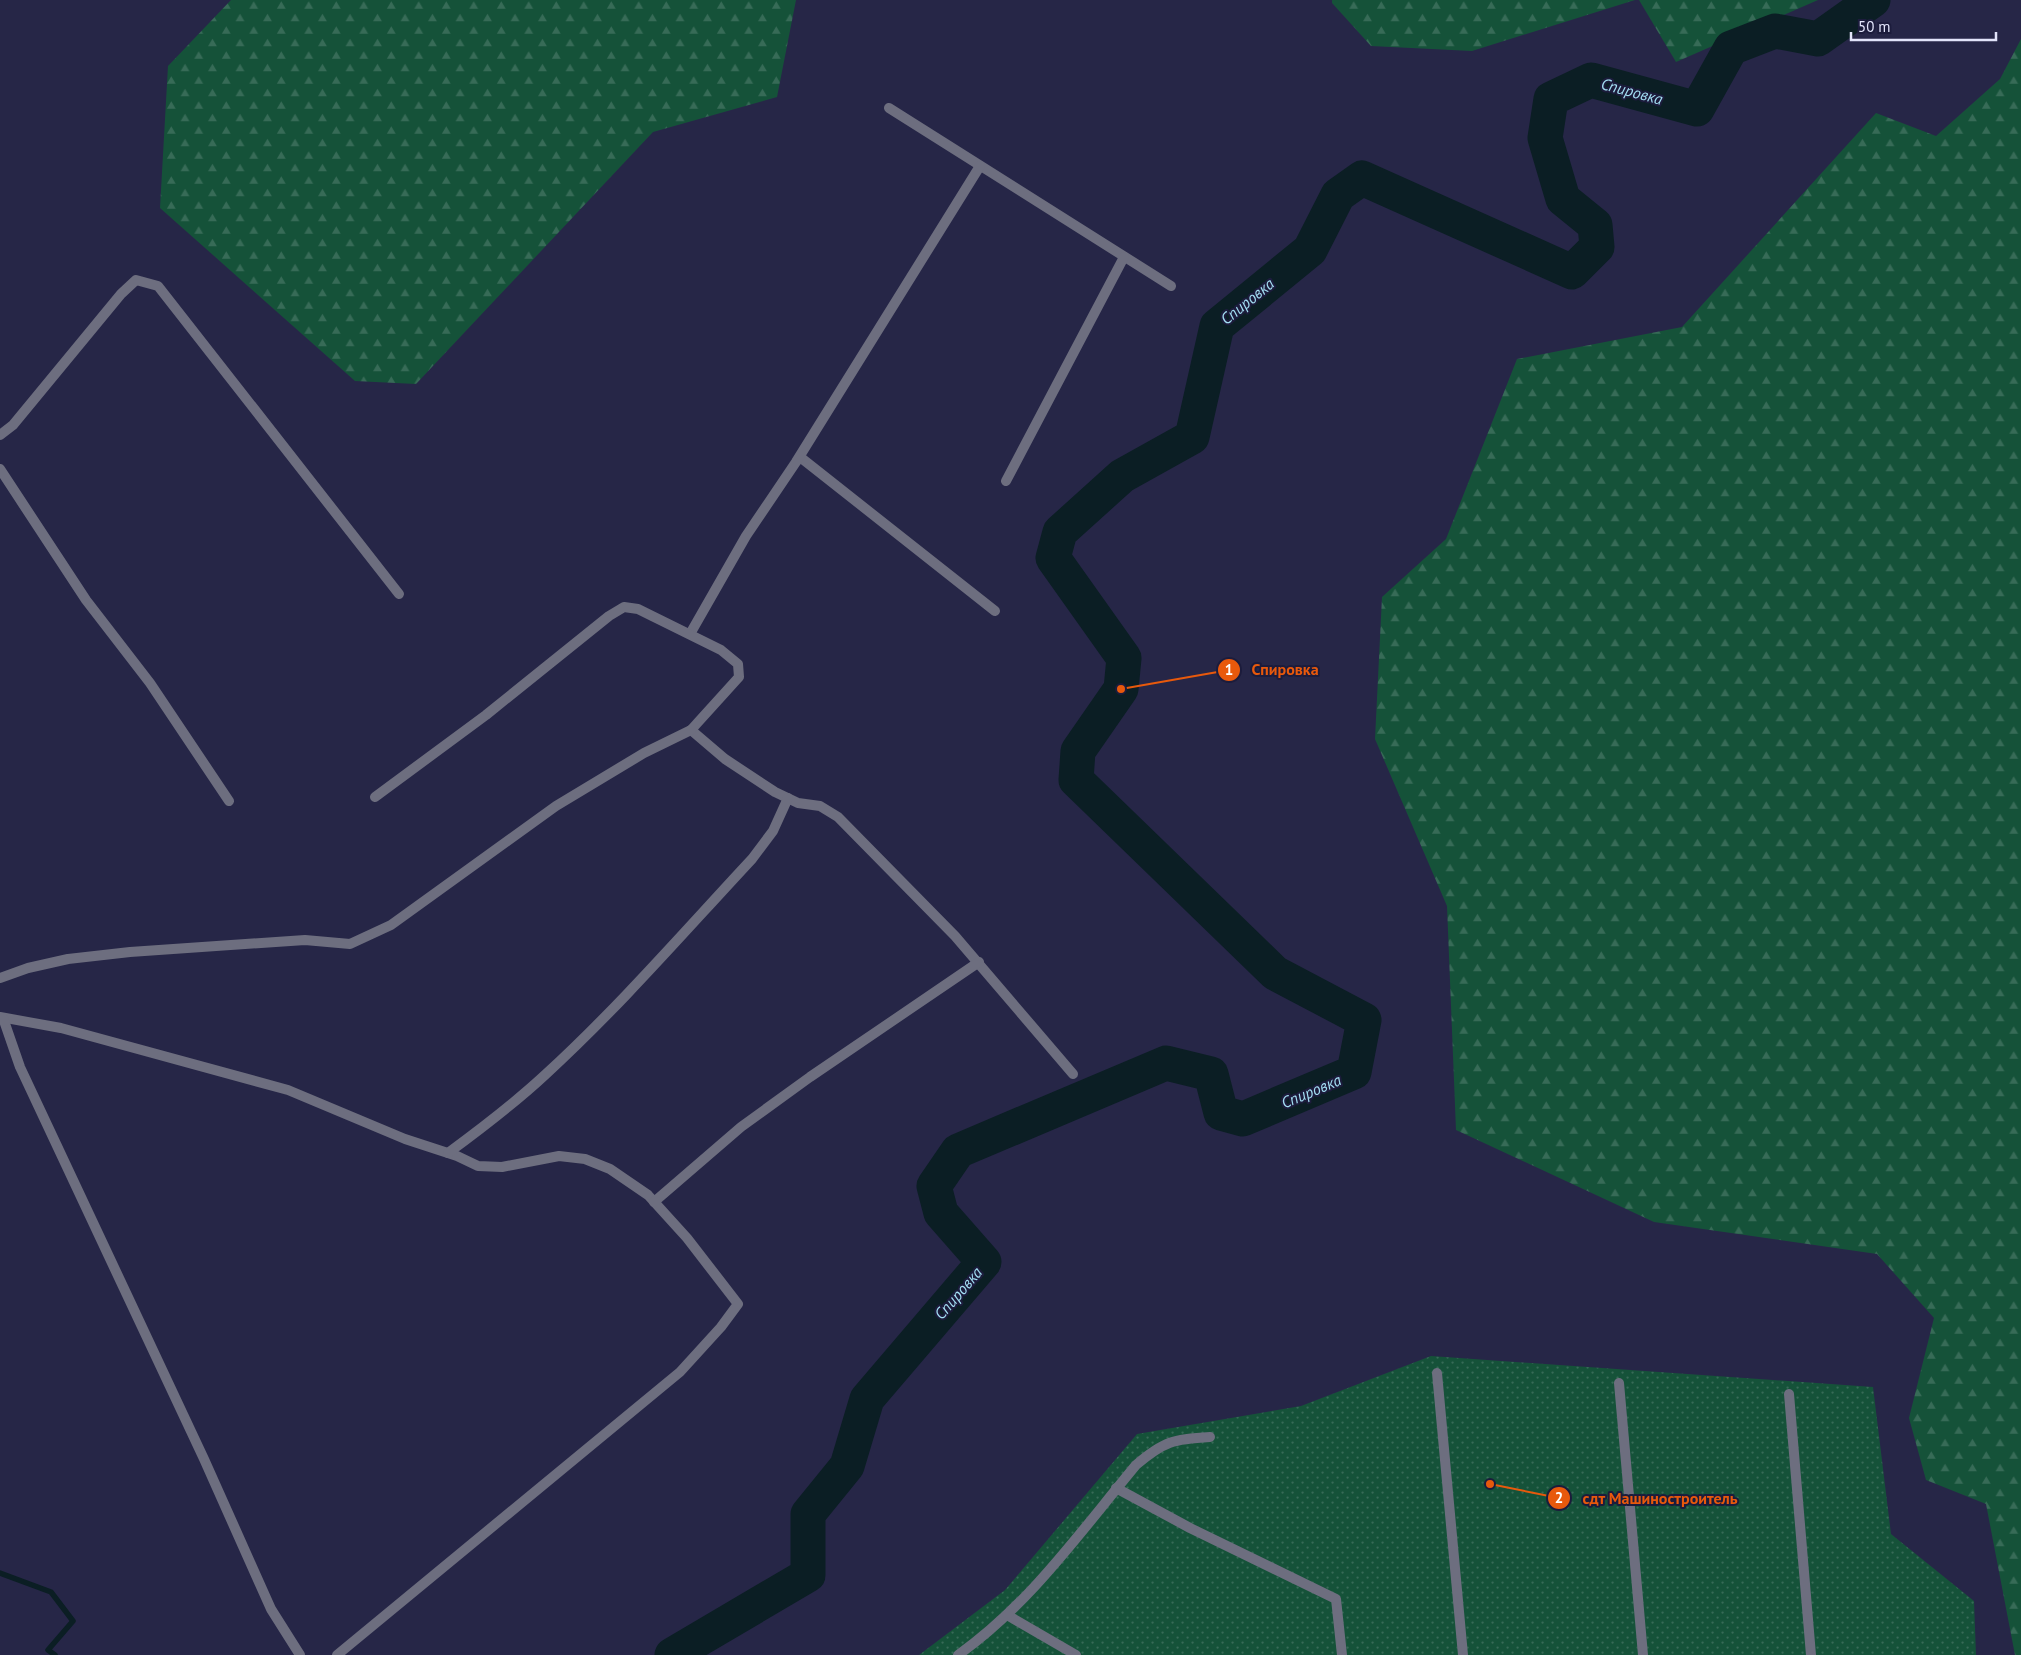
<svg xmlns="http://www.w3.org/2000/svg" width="2021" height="1655" font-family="'PT Sans',sans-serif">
<defs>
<pattern id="green-dots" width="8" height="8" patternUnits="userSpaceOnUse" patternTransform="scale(1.25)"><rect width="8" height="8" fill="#155239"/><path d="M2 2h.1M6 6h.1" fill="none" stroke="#376b57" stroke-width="1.8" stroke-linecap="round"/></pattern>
<pattern id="forest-firs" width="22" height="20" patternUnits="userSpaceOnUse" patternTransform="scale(1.25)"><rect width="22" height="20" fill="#155239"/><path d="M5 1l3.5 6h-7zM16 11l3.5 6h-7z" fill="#376b57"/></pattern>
</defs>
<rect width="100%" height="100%" fill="#262647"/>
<!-- green -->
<path fill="url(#green-dots)" d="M1431,1356L1873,1387L1891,1534L1974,1601L1976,1655H919L1005,1590L1137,1434L1301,1406Z"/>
<!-- forest -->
<g fill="url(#forest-firs)">
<path d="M231,0H796L777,97L653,132L416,384L355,381L160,208L168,66Z"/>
<path d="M1332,0H1635L1472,51L1371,46L1332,3Z"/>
<path d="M1639,0H1818L1676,62Z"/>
<path d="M2021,39V1655H2015L1986,1504L1926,1480L1909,1418L1934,1318L1877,1254L1654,1222L1456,1130L1447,906L1375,739L1382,597L1446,539L1517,359L1682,327L1876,113L1936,136L2000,79Z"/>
</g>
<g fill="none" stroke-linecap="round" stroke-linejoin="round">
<!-- stream -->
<path stroke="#0b1e24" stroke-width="5.5" d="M0,1573L51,1592L73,1621L48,1650L55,1655"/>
<!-- river -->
<path stroke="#0b1e24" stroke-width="35" d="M672,1655L808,1575V1514L847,1466L867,1399L984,1262L941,1213L934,1186L958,1151L1166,1063L1211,1074L1221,1113L1243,1119L1354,1072L1364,1020L1275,973L1076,780L1078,751L1121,689L1124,658L1053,558L1060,532L1122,476L1192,437L1217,326L1310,250L1338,195L1362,178L1572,272L1597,247L1595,225L1563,199L1545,138L1551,99L1591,80L1697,109L1731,48L1775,31L1818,39L1873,0"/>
<!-- street -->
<g stroke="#6d6e7f" stroke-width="10">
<path d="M889,108L1171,286"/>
<path d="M0,435L13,425L121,294L136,280L158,286L399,594"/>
<path d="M800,457L995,611"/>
<path d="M0,469L86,600L150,683L229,801"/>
<path d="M1006,481L1124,257"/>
<path d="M690,634L746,536L796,462L980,166"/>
<path d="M691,730L725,759L775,792L798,803L820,806L838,817L955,936L1073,1074"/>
<path d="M0,978L28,968L68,959L130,952L305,940L350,944L391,925L556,806L644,753L691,730L739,677L738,664L721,650L638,609L624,607L609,616L486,715L375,797"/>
<path d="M0,1017L61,1028L288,1090L405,1139L457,1156L478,1166L502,1167L559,1156L585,1159L610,1169L648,1195L687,1238L738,1304L721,1327L680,1372L337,1655"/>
<path d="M3,1018L20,1067L204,1459L271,1609L300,1655"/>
<path d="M448,1153C482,1128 515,1103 546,1074C619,1007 684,932 752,859L773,831L788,798"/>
<path d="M654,1202L741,1127L810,1077L979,962"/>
<path d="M1437,1373L1463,1655"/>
<path d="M1619,1383L1643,1655"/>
<path d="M1789,1394L1811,1655"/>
<path d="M1116,1488L1190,1528L1336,1599L1342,1655"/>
<path d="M1007,1615L1076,1655"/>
<path d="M958,1655C1029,1605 1081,1531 1136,1465C1164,1441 1174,1439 1210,1437"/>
</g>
</g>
<g text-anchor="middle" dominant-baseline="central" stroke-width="4" stroke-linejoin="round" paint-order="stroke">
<!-- water labels -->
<g font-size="16" font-style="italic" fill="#a3def3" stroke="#1c1c3c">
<text transform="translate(1632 91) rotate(15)">Спировка</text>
<text transform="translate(1247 301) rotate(-39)">Спировка</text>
<text transform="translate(1311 1091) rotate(-23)">Спировка</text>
<text transform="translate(958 1293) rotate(-49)">Спировка</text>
</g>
</g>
<!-- callouts -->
<path fill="none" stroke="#e8590c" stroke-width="2" d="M1121 689L1229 670M1490 1484L1559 1498"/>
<g fill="#e8590c" stroke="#1c1c3c" stroke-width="2">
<circle cx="1121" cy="689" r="5"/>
<circle cx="1490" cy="1484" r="5"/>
<circle cx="1229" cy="670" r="12"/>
<circle cx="1559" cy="1498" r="12"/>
</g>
<g font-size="15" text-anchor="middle" font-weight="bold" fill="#fff">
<text x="1229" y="675">1</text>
<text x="1559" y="1503">2</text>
</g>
<g font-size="16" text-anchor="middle" font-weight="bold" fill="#e8590c" stroke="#1c1c3c" stroke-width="4" stroke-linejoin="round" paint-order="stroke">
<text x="1285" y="675">Спировка</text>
<text x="1660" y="1504">сдт Машиностроитель</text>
</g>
<!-- scale -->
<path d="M1851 32v8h145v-8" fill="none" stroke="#e2e4fa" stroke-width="2.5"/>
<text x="1858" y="32" font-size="15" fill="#e2e4fa" stroke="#1c1c3c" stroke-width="4" paint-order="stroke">50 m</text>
</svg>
